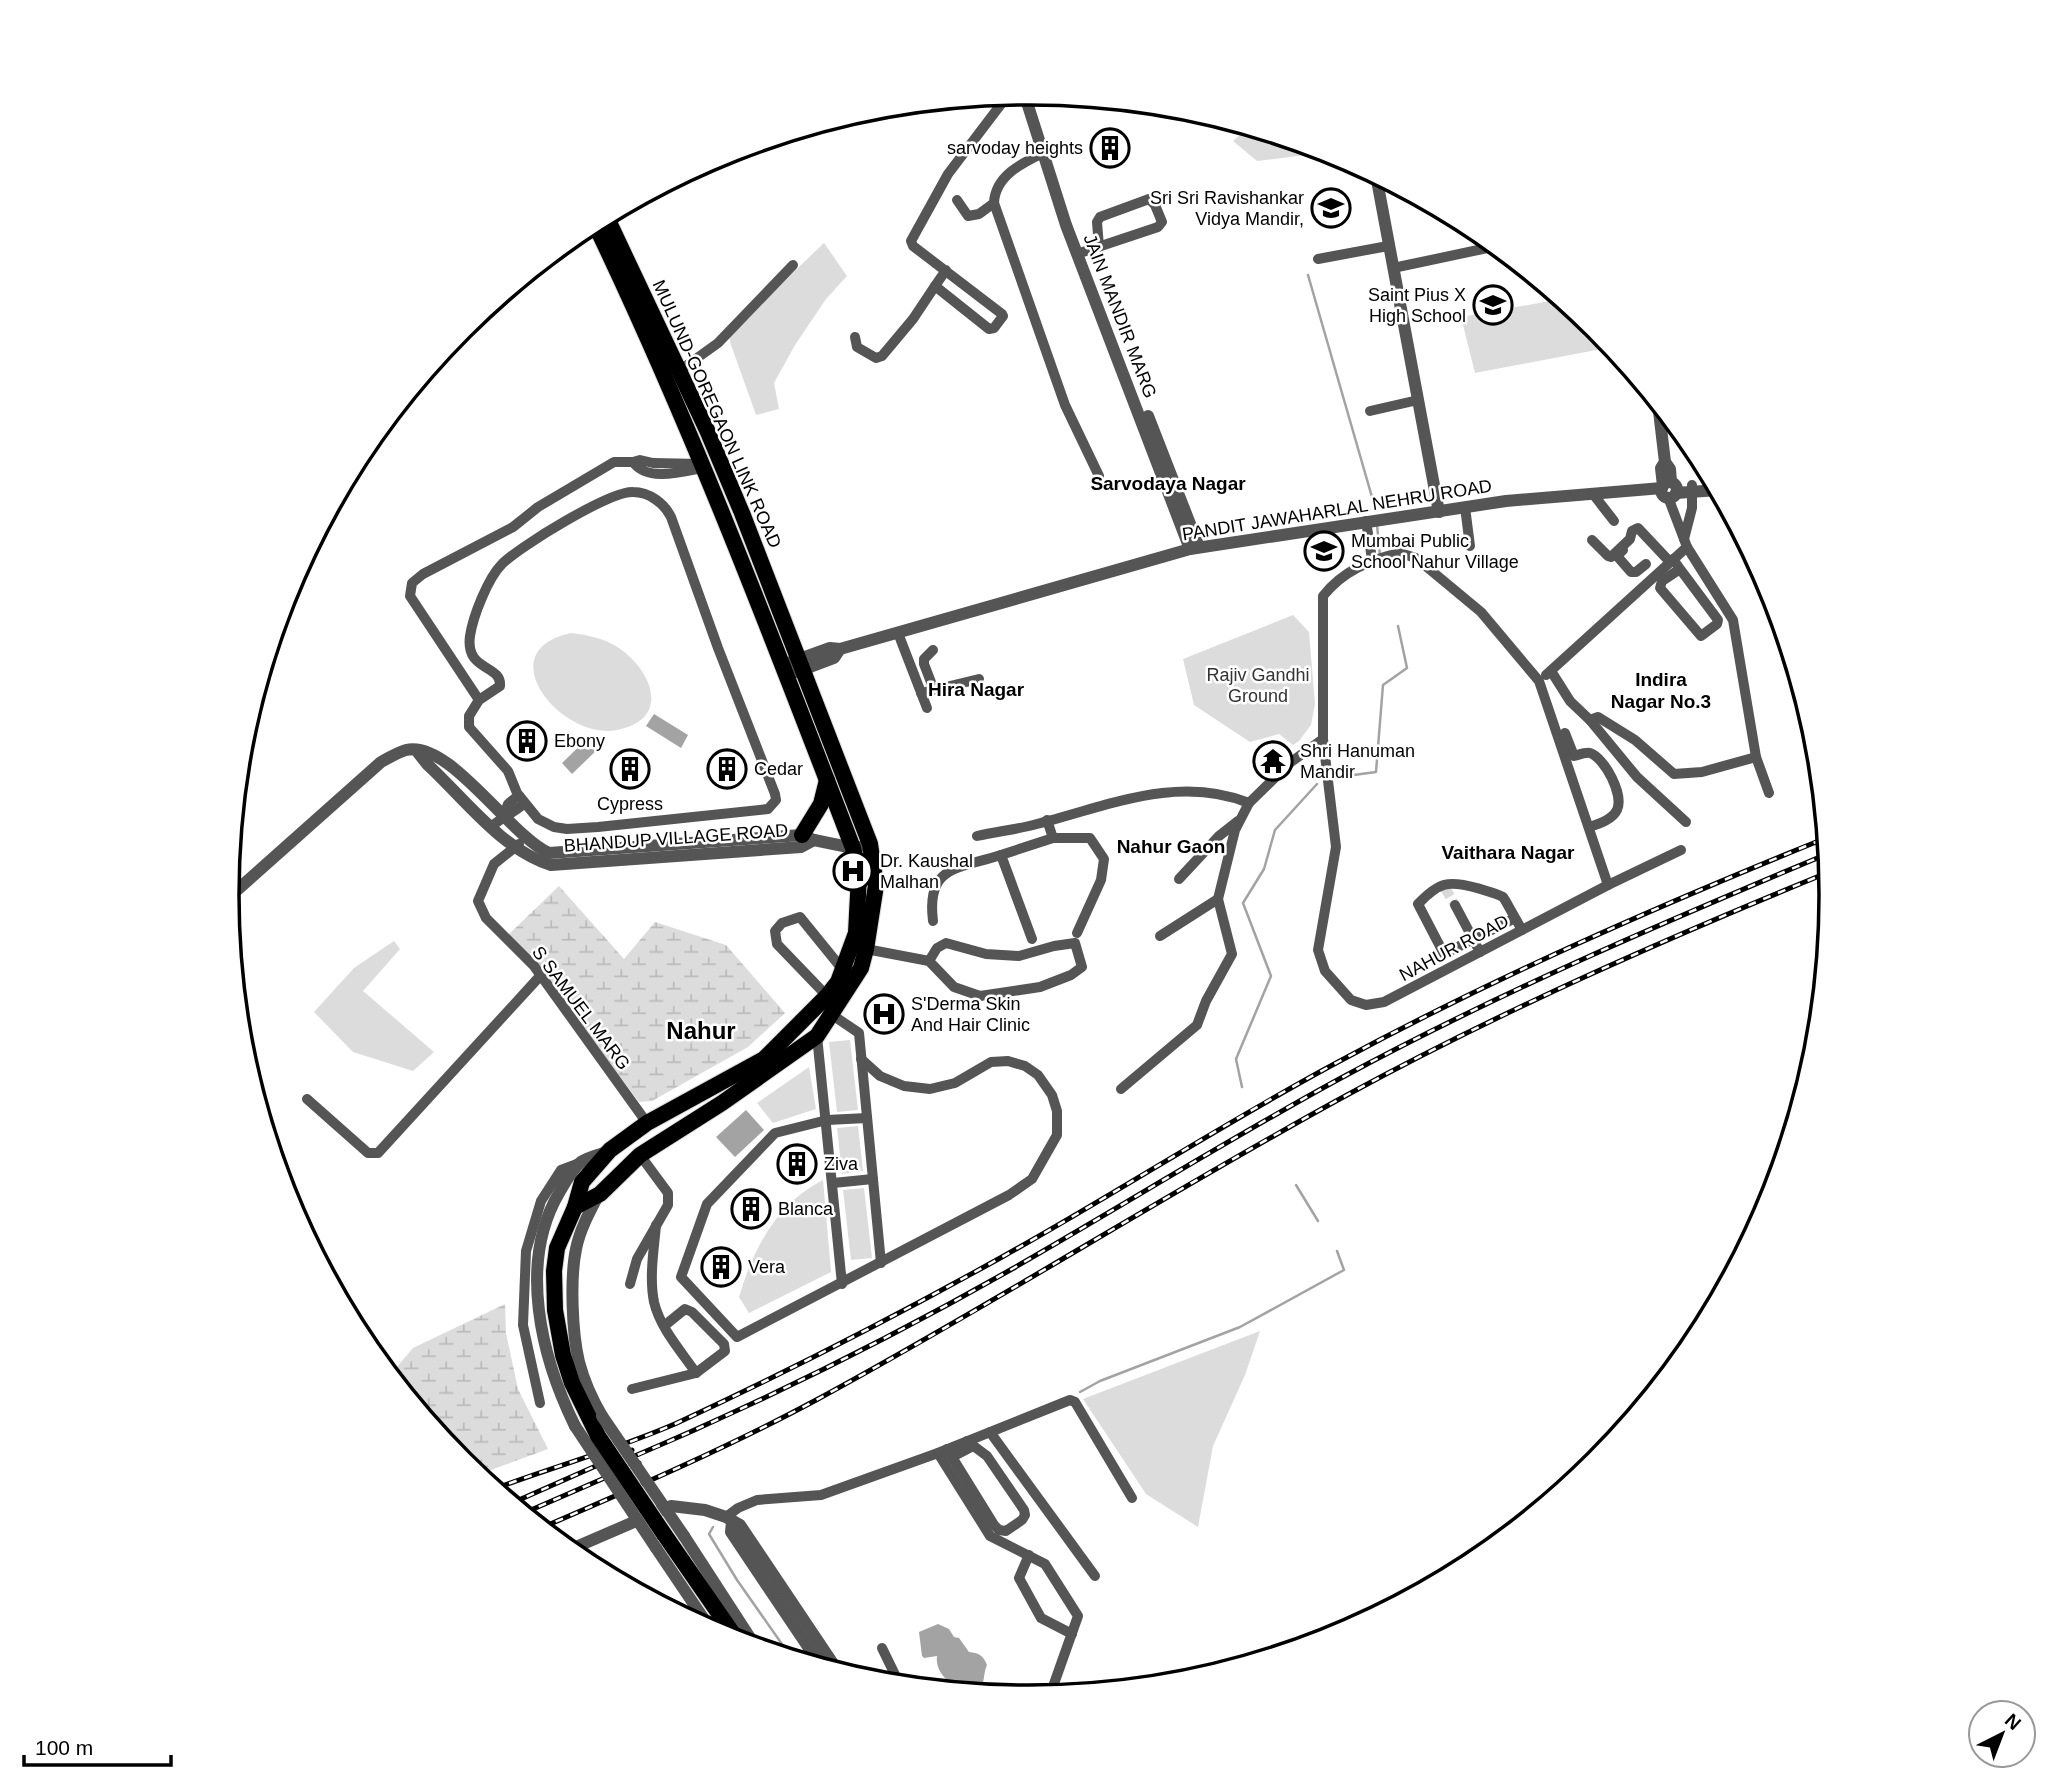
<svg xmlns="http://www.w3.org/2000/svg" width="2058" height="1790" font-family="Helvetica,sans-serif">
<defs>
<pattern id="wetland-marsh" width="20" height="14" patternUnits="userSpaceOnUse" patternTransform="scale(1.75)"><rect width="20" height="14" fill="#dcdcdc"/><path d="M1 5h8M5 5V1M11 12h8M15 12V8" fill="none" stroke="#bbb"/></pattern>
</defs>
<rect width="100%" height="100%" fill="#fff"/>
<!-- green -->
<g fill="#dcdcdc">
<path d="M1249,127L1330,152L1257,161L1233,141Z"/>
<path d="M824,243L847,276L826,299L795,345L774,383L779,409L756,415L730,342L729,334Z"/>
<path d="M1561,299L1597,328L1612,347L1475,373L1461,317Z"/>
<path d="M1293,615L1309,632L1315,704L1311,725L1299,741L1293,745L1279,734L1250,742L1194,705L1183,659Z"/>
<path d="M571,633C586,635 598,637 612,644C650,664 675,719 617,730C562,741 487,651 571,633Z"/>
<path d="M394,941L400,949L363,991L434,1052L413,1071L353,1052L314,1012L354,968Z"/>
<path d="M850,1040L858,1110L837,1112L829,1042Z"/>
<path d="M809,1067L816,1109L773,1123L757,1103Z"/>
<path d="M858,1126L863,1171L842,1174L837,1128Z"/>
<path d="M823,1180L831,1272L749,1313L739,1297C753,1249 777,1203 823,1180Z"/>
<path d="M864,1188L872,1258L851,1260L843,1190Z"/>
<path d="M1260,1331L1245,1375L1213,1446L1198,1527L1146,1494L1083,1399Z"/>
</g>
<!-- wetland -->
<g fill="url(#wetland-marsh)">
<path d="M559,886L624,959L655,922L726,945L785,1013L748,1047L652,1101L639,1102L541,970L507,936Z"/>
<path d="M505,1304L506,1333L518,1389L548,1449L477,1475L461,1462L390,1375L413,1348Z"/>
</g>
<!-- water -->
<g fill="#a3a3a3">
<path d="M654,714L688,735L681,748L646,726Z"/>
<path d="M591,735L601,746L572,774L562,763Z"/>
<path d="M746,1110L764,1130L735,1157L716,1137Z"/>
<path d="M938,1624L949,1629L954,1637L959,1638L969,1652C979,1653 983,1655 987,1665C983,1674 985,1682 980,1690H960C948,1682 935,1672 937,1656L924,1658L922,1656L919,1632Z"/>
</g>
<g fill="none" stroke-linecap="round" stroke-linejoin="round">
<!-- stream -->
<g stroke="#a3a3a3" stroke-width="2.5">
<path d="M1308,275L1374,504"/>
<path d="M1377,525L1380,556"/>
<path d="M1339,777L1376,772L1383,685L1407,668L1398,626"/>
<path d="M1242,1087L1236,1059L1271,976L1243,903L1264,869L1275,830L1317,784"/>
<path d="M1296,1185L1318,1221"/>
<path d="M1080,1392L1100,1381L1240,1327L1344,1270L1337,1251"/>
<path d="M713,1527L709,1534L737,1580L791,1657"/>
</g>
<!-- minor-tunnel -->
<path stroke="#d9d9d9" stroke-width="10" stroke-dasharray="10 5" stroke-linecap="butt" d="M1445,888L1455,905"/>
<!-- primary casing -->
<g stroke="#dbdbdb" stroke-width="18">
<g id="primary">
<path d="M594,222C692,426 772,637 853,848L859,876L856,933L838,982L827,996L764,1059L647,1123L610,1150L582,1182L575,1207L557,1248L554,1271L555,1310L563,1355L572,1383L598,1436"/>
<path d="M802,835L821,804L827,780"/>
<path d="M575,1207L600,1194L640,1155L722,1103L817,1036L861,968L866,949L876,885L870,844L742,513L707,430L606,216"/>
<path d="M664,1534L738,1641"/>
</g>
</g>
<!-- minor -->
<g stroke="#555" stroke-width="10">
<path d="M1043,153C1022,163 995,176 994,203L1065,405L1099,476"/>
<path d="M957,200L968,216L979,214L994,203"/>
<path d="M1077,254L1158,227L1162,222L1155,205L1149,199L1100,217L1097,222L1099,247"/>
<path d="M1318,259L1388,246"/>
<path d="M1393,268L1497,246"/>
<path d="M946,270L935,286L989,329L994,328L1003,316L1002,314L913,246L911,241L948,174L1008,95"/>
<path d="M855,337L857,347L876,358L882,356L913,319L935,286"/>
<path d="M679,371L718,343L793,265"/>
<path d="M1370,411L1418,400"/>
<path d="M633,462C647,482 682,472 703,468"/>
<path d="M1593,494L1614,521"/>
<path d="M1668,497L1684,539L1692,508V485"/>
<path d="M1465,507L1470,546"/>
<path d="M1366,521L1372,559"/>
<path d="M1592,540L1608,556L1611,557L1630,539L1632,531L1638,528L1670,562"/>
<path d="M1687,547L1733,620L1756,757L1769,793"/>
<path d="M1623,550L1617,556L1631,572H1636L1646,564"/>
<path d="M1400,553L1416,558L1481,612L1539,681L1608,885L1384,1002L1366,1005L1351,1000L1325,971L1318,950L1336,847L1323,739V596C1343,571 1369,560 1400,553Z"/>
<path d="M1673,559L1680,569L1718,620L1717,624L1701,636L1660,588L1662,581L1680,569"/>
<path d="M898,633L927,708"/>
<path d="M933,650L924,659V664L934,690"/>
<path d="M1551,671L1570,701L1590,720L1598,717L1635,740L1674,774L1702,772L1756,757"/>
<path d="M1546,675L1687,547L1684,539"/>
<path d="M921,693L979,679"/>
<path d="M479,700L500,686C502,664 465,672 470,636C473,616 488,578 502,564C520,546 610,491 633,492C649,492 664,503 671,517L718,648L775,794L776,800L768,809L598,827L567,829L554,827L538,819L517,793L508,771L469,727V716L479,700L410,596L412,583L423,574L513,527L538,507L614,462H633L640,460L653,463L701,464"/>
<path d="M1590,720L1637,777L1686,822"/>
<path d="M1565,733L1574,756C1578,755 1586,752 1590,753C1605,758 1624,795 1617,810C1612,820 1598,824 1589,827"/>
<path d="M504,815L508,804L514,799"/>
<path d="M1047,820L1053,838H1090L1104,859L1101,880L1077,933"/>
<path d="M491,827C501,818 511,814 521,806"/>
<path d="M977,836C994,832 1012,830 1029,826C1101,809 1175,773 1249,803L1291,762L1323,739"/>
<path d="M519,844L494,864L478,901L486,918L534,966L647,1123"/>
<path d="M1179,879L1219,836L1238,821"/>
<path d="M1608,885L1681,850"/>
<path d="M1455,905L1480,952"/>
<path d="M1515,918L1444,954L1418,904C1439,882 1448,880 1477,888C1486,891 1495,893 1503,897L1505,900L1522,930"/>
<path d="M933,921C926,865 958,869 1001,855"/>
<path d="M1160,936L1218,899"/>
<path d="M1032,939L1001,855L1053,838"/>
<path d="M866,949L929,961L937,948L946,943L986,954L1019,956L1054,946L1075,943L1082,967L1071,975L1040,987L980,996L954,987L929,961"/>
<path d="M827,996L777,944L775,931L782,923L800,917L843,970"/>
<path d="M831,1014L859,1033L881,1263"/>
<path d="M817,1036L842,1284"/>
<path d="M861,1059L880,1076L904,1086L930,1089L955,1083L991,1062L1008,1061L1025,1066L1038,1075L1052,1095L1057,1111V1135L1032,1179L1009,1195L737,1337L681,1277L707,1204L775,1133L827,1120L867,1118"/>
<path d="M1121,1089L1197,1025L1206,1001L1232,954L1218,899L1235,830L1249,803"/>
<path d="M307,1099L368,1153H378L541,975"/>
<path d="M833,1183L873,1179"/>
<path d="M656,1225C654,1249 649,1277 654,1302C660,1328 681,1351 696,1373L725,1351L724,1344L692,1312L685,1309L664,1326"/>
<path d="M630,1284L637,1259L668,1205V1193L640,1155"/>
<path d="M632,1389L696,1373"/>
<path d="M540,1403L523,1325L526,1251L541,1201L561,1170L577,1164"/>
<path d="M990,1432L1095,1576"/>
<path d="M947,1449L994,1525L999,1530L1006,1531L1022,1520L1025,1515L1024,1510L987,1456L967,1441"/>
<path d="M938,1453L990,1536L1045,1564L1078,1616L1050,1695"/>
<path d="M952,1457L973,1446"/>
<path d="M726,1517L738,1508L757,1500L821,1495L938,1453L1070,1400L1075,1402L1132,1498"/>
<path d="M1029,1555L1019,1578L1041,1618L1072,1634"/>
<path d="M882,1648L900,1685"/>
</g>
<!-- tertiary -->
<g stroke="#555" stroke-width="12">
<path d="M1024,93L1066,225L1190,549"/>
<path d="M1376,175L1439,512"/>
<path d="M1658,403L1665,462"/>
<path d="M1148,416L1199,547"/>
<circle cx="1669" cy="490" r="8"/>
<path d="M1663,486L1661,468L1665,462L1670,469L1671,482"/>
<path d="M1676,493L1718,490"/>
<path d="M783,665L830,648L840,649"/>
<path d="M797,672L834,658L840,649L1190,549L1506,501L1662,488"/>
<path d="M416,750L427,764C465,799 501,849 551,865L801,847L814,840"/>
<path d="M227,899L381,762C389,758 398,752 406,750C449,739 510,836 549,853L802,835L814,840L853,848L859,847"/>
<path d="M599,1194C590,1211 580,1229 576,1249C570,1278 572,1333 579,1362C584,1381 592,1399 602,1416"/>
<path d="M575,1426C541,1357 518,1263 559,1193C565,1183 572,1169 581,1162C588,1157 599,1155 606,1152"/>
<path d="M732,1522L731,1532L821,1666"/>
<path d="M684,1536L756,1647"/>
<path d="M656,1548L712,1631"/>
<path d="M569,1550L671,1506L705,1510L726,1517L740,1525L838,1671"/>
</g>
<!-- primary -->
<use href="#primary" stroke="#000" stroke-width="16"/>
<!-- rail casing -->
<g stroke="#000" stroke-width="5">
<g id="rail">
<path d="M623,1461C756,1405 887,1340 1012,1269C1122,1206 1229,1139 1341,1078C1498,993 1662,923 1827,854"/>
<path d="M494,1489C555,1466 618,1449 677,1423C787,1372 896,1316 1002,1257C1115,1194 1224,1123 1338,1062C1495,977 1660,905 1826,838"/>
<path d="M512,1503L632,1450"/>
<path d="M524,1513L639,1463"/>
<path d="M541,1528C634,1488 729,1447 818,1399C997,1302 1169,1192 1347,1095C1503,1010 1665,939 1829,872"/>
</g>
</g>
<!-- rail -->
<use href="#rail" stroke="#fff" stroke-width="2.5" stroke-dasharray="8" stroke-linecap="butt"/>
<!-- primary-bridge casing -->
<g stroke="#dbdbdb" stroke-width="18" stroke-linecap="butt">
<path id="primary-bridge" d="M598,1436L664,1534"/>
</g>
<!-- tertiary-bridge -->
<g stroke="#555" stroke-width="12">
<path d="M602,1416L684,1536"/>
<path d="M575,1426L656,1548"/>
</g>
<!-- primary-bridge -->
<use href="#primary-bridge" stroke="#000" stroke-width="16"/>
</g>
<!-- icons -->
<defs>
<g id="building-ring" transform="scale(2.0125)"><circle r="9.5" fill="#fff" stroke="#000" stroke-width="1.5"/><path d="M-4-6H4V6H1V3H-1V6H-4ZM-2.5-4.3h1.7v1.8h-1.7ZM.8-4.3h1.7v1.8H.8ZM-2.5-1h1.7V.8h-1.7ZM.8-1h1.7V.8H.8Z" fill="#000"/></g>
<g id="school-ring" transform="scale(2.0125)"><circle r="9.5" fill="#fff" stroke="#000" stroke-width="1.5"/><path d="M0-5L7-2L0 1L-7-2ZM-4 1L0 2.5L4 1V4Q0 6-4 4Z" fill="#000"/></g>
<g id="temple-ring" transform="scale(2.0125)"><circle r="9.5" fill="#fff" stroke="#000" stroke-width="1.5"/><path d="M0-6L5-2H3V0L6.5 2.5H4V6H1.5V3h-3V6H-4V2.5H-6.5L-3 0V-2H-5Z" fill="#000"/></g>
<g id="hospital-ring" transform="scale(2.0125)"><circle r="9.5" fill="#fff" stroke="#000" stroke-width="1.5"/><path d="M-5-5h3v3.5h4V-5h3V5h-3V1.5h-4V5h-3Z" fill="#000"/></g>
</defs>
<g fill-rule="evenodd">
<use href="#building-ring" x="1110" y="148"/>
<use href="#school-ring" x="1331" y="208"/>
<use href="#school-ring" x="1493" y="305"/>
<use href="#school-ring" x="1324" y="551"/>
<use href="#building-ring" x="527" y="741"/>
<use href="#temple-ring" x="1273" y="761"/>
<use href="#building-ring" x="630" y="769"/>
<use href="#building-ring" x="727" y="769"/>
<use href="#hospital-ring" x="853" y="871"/>
<use href="#hospital-ring" x="884" y="1014"/>
<use href="#building-ring" x="797" y="1164"/>
<use href="#building-ring" x="751" y="1209"/>
<use href="#building-ring" x="721" y="1267"/>
</g>
<g text-anchor="middle" dominant-baseline="central" stroke-width="5" stroke-linejoin="round" paint-order="stroke">
<!-- poi labels -->
<g font-size="18" fill="#000" stroke="#fff" text-anchor="start">
<text x="1083" y="148" text-anchor="end">sarvoday heights</text>
<text x="1304" y="198" text-anchor="end">Sri Sri Ravishankar<tspan x="1304" dy="21">Vidya Mandir,</tspan></text>
<text x="1466" y="295" text-anchor="end">Saint Pius X<tspan x="1466" dy="21">High School</tspan></text>
<text x="1351" y="541">Mumbai Public<tspan x="1351" dy="21">School Nahur Village</tspan></text>
<text x="554" y="741">Ebony</text>
<text x="1300" y="751">Shri Hanuman<tspan x="1300" dy="21">Mandir</tspan></text>
<text x="754" y="769">Cedar</text>
<text x="630" y="804" text-anchor="middle">Cypress</text>
<text x="880" y="861">Dr. Kaushal<tspan x="880" dy="21">Malhan</tspan></text>
<text x="911" y="1004">S'Derma Skin<tspan x="911" dy="21">And Hair Clinic</tspan></text>
<text x="824" y="1164">Ziva</text>
<text x="778" y="1209">Blanca</text>
<text x="748" y="1267">Vera</text>
</g>
<!-- street labels -->
<g font-size="18" fill="#000" stroke="#fff">
<text transform="translate(1120 316) rotate(69)">JAIN MANDIR MARG</text>
<text transform="translate(717 414) rotate(66)">MULUND-GOREGAON LINK ROAD</text>
<text transform="translate(1337 510) rotate(-9)">PANDIT JAWAHARLAL NEHRU ROAD</text>
<text transform="translate(676 838) rotate(-4)">BHANDUP VILLAGE ROAD</text>
<text transform="translate(1454 948) rotate(-28)">NAHUR ROAD</text>
<text transform="translate(581 1008) rotate(53)">S SAMUEL MARG</text>
</g>
<!-- park labels -->
<g font-size="18" fill="#333" stroke="#fff">
<text x="1258" y="675">Rajiv Gandhi<tspan x="1258" dy="21">Ground</tspan></text>
</g>
<!-- neighbourhood labels -->
<g font-size="19" font-weight="bold" fill="#000" stroke="#fff">
<text x="1168" y="483">Sarvodaya Nagar</text>
<text x="1661" y="679">Indira<tspan x="1661" dy="22">Nagar No.3</tspan></text>
<text x="976" y="689">Hira Nagar</text>
<text x="1171" y="846">Nahur Gaon</text>
<text x="1508" y="852">Vaithara Nagar</text>
</g>
<!-- district labels -->
<g font-size="24" font-weight="bold" fill="#000" stroke="#fff">
<text x="701" y="1030">Nahur</text>
</g>
</g>
<!-- crop -->
<path d="M0 0H2058V1790H0ZM239 895a790 790 0 1 1 1580 0a790 790 0 1 1-1580 0Z" fill="#fff" fill-rule="evenodd"/>
<path fill="none" stroke="#000" stroke-width="3.5" d="M239 895a790 790 0 1 1 1580 0a790 790 0 1 1-1580 0Z"/>
<!-- north arrow -->
<g transform="translate(2002 1734) rotate(42)"><circle r="33" fill="#ffffff" stroke="#999999" stroke-width="2"/>
<path d="M0-5L12 26L0 18L-12 26Z" fill="#000000"/>
<text y="-10" font-size="19" font-weight="bold" text-anchor="middle" fill="#000000">N</text>
</g>
<!-- scale -->
<path d="M24 1755v10h147v-10" fill="none" stroke="#000000" stroke-width="3.5"/>
<text x="35" y="1755" font-size="21" fill="#000000" stroke="#ffffff" stroke-width="5" paint-order="stroke">100 m</text>
</svg>
